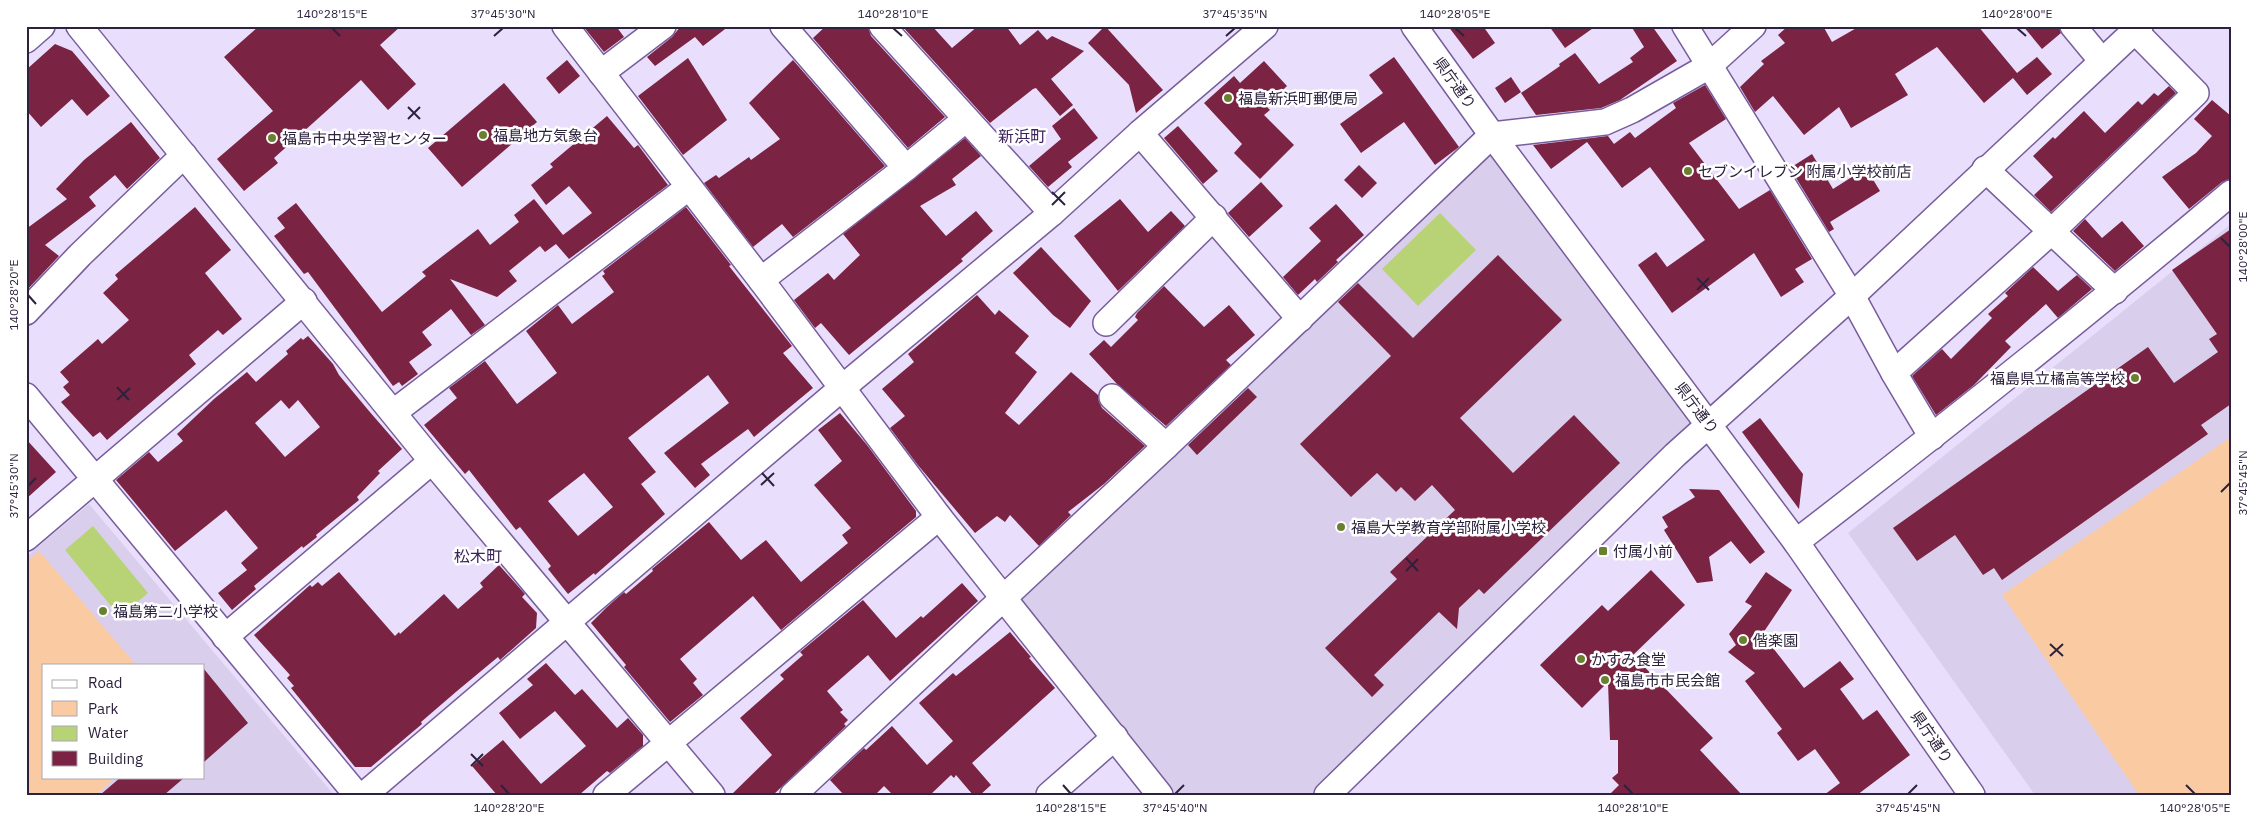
<svg xmlns="http://www.w3.org/2000/svg" width="2257" height="821" font-family="'IBM Plex Sans','Noto Sans JP',sans-serif">
<rect width="100%" height="100%" fill="#e9defb"/>
<!-- built -->
<g fill="#daceed" fill-rule="evenodd">
<path d="M1492,135L1710,425L1327,795H1159L1004,598Z"/>
<path d="M2231,224V795H2035L1848,533Z"/>
<path d="M89,504L334,795H26V557ZM44,665H204V777H44Z"/>
</g>
<!-- green -->
<g fill="#facba3">
<path d="M2231,437V795H2139L2002,595Z"/>
<path d="M39,551L136,665H44V777H116L96,795H26V562Z"/>
</g>
<!-- water -->
<g fill="#b7d376">
<path d="M1440,213L1476,250L1418,306L1382,269Z"/>
<path d="M93,526L148,593L120,617L65,550Z"/>
</g>
<!-- building -->
<g fill="#7a2342" fill-rule="evenodd">
<path d="M259,26H401L380,45L416,84L388,110L361,80L274,158L278,163L244,191L217,159L273,111L224,57Z"/>
<path d="M583,26H616L624,37L604,52Z"/>
<path d="M681,26H729L703,46L695,37L655,66L647,57L672,37Z"/>
<path d="M826,26H868L871,36L945,117L908,148L813,38Z"/>
<path d="M902,26H932L952,48L978,26H1006L1020,45L1038,30L1047,40L1052,36L1084,51L1051,79L1073,105L1060,116L1036,88L1033,89L990,123Z"/>
<path d="M1105,26L1163,90L1136,113L1129,85L1088,43Z"/>
<path d="M1448,26H1483L1495,43L1473,59Z"/>
<path d="M1549,26H1596L1565,48Z"/>
<path d="M1631,26H1652L1677,61L1620,100L1601,108L1536,115L1521,93L1560,66L1559,64L1575,53L1599,84L1633,62L1630,58L1644,47Z"/>
<path d="M1788,26H1823L1832,42L1860,26H1978L2017,73L2037,57L2052,74L2027,95L2013,78L1984,103L1937,47L1895,74L1908,95L1851,128L1839,107L1804,135L1773,96L1755,112L1740,87L1764,64L1761,61L1785,43L1778,35Z"/>
<path d="M2023,26H2059L2061,33L2042,49Z"/>
<path d="M55,44L72,51L110,96L87,116L72,99L41,127L26,110V70Z"/>
<path d="M1394,57L1459,147L1435,165L1404,122L1361,153L1340,124L1383,93L1369,75Z"/>
<path d="M688,58L727,120L683,155L638,96Z"/>
<path d="M567,60L580,76L559,94L546,78Z"/>
<path d="M793,60L885,166L793,237L782,224L753,247L704,183L716,175L719,178L749,157L751,160L780,139L749,103Z"/>
<path d="M1264,61L1287,86L1266,106L1270,110L1264,115L1294,145L1260,179L1234,153L1242,144L1204,103L1234,76L1240,83Z"/>
<path d="M1511,77L1521,92L1505,103L1495,88Z"/>
<path d="M504,83L537,122L462,187L428,148Z"/>
<path d="M1705,85L1726,119L1689,143L1739,209L1770,190L1812,259L1795,269L1804,282L1781,297L1754,253L1672,313L1638,265L1656,252L1667,267L1705,240L1650,167L1622,188L1587,142L1551,169L1533,145L1608,136L1614,144L1630,132L1635,138L1676,108L1673,103Z"/>
<path d="M2169,86L2176,93L2051,212L2034,195L2053,177L2033,156L2053,137L2055,139L2084,111L2105,133L2138,101L2142,105L2154,93L2158,96Z"/>
<path d="M2212,100L2231,116V179L2222,182L2189,209L2162,177L2196,153L2212,136L2194,119Z"/>
<path d="M1074,108L1098,138L1068,162L1072,167L1048,187L1029,166L1061,139L1052,126Z"/>
<path d="M607,116L634,148L638,145L668,185L569,259L556,244L545,252L540,246L509,271L517,281L497,297L450,279L485,325L471,335L451,309L422,332L432,345L409,362L418,374L402,386L399,382L393,386L308,272L304,274L274,236L285,228L277,218L296,203L382,312L426,276L422,272L478,229L490,245L519,222L514,215L534,199L563,235L592,213L569,186L546,205L531,185L553,167L550,164Z"/>
<path d="M131,122L160,158L127,189L115,175L89,197L96,206L45,245L59,256L26,291V229L67,199L56,189L84,160Z"/>
<path d="M1178,126L1218,171L1203,184L1164,138Z"/>
<path d="M965,138L981,156L952,179L956,185L920,206L946,236L976,211L993,231L961,259L963,261L849,355L821,323L815,328L794,300L828,273L834,280L860,255L843,234Z"/>
<path d="M1812,154L1833,189L1866,168L1880,191L1830,222L1834,229L1829,232L1790,168Z"/>
<path d="M1359,165L1377,183L1362,198L1344,180Z"/>
<path d="M1261,182L1283,206L1249,237L1228,213Z"/>
<path d="M1120,199L1148,232L1171,211L1185,226L1118,291L1074,236Z"/>
<path d="M1336,204L1364,235L1336,260L1338,262L1317,282L1315,279L1298,295L1283,277L1321,241L1309,228Z"/>
<path d="M195,207L231,250L205,273L242,319L223,335L218,330L189,355L196,364L107,440L100,432L93,437L61,402L70,395L63,387L69,382L60,372L98,339L102,344L129,320L103,293L118,279L115,275Z"/>
<path d="M686,207L731,265L729,266L792,346L783,353L813,388L754,437L748,429L701,464L710,475L695,488L664,453L729,403L708,375L628,438L656,472L641,484L665,514L595,575L594,573L568,594L548,569L551,566L520,527L516,530L469,470L465,474L424,425L457,398L449,388L485,361L517,404L557,373L526,331L558,305L572,324L614,292L602,276L605,274L603,271ZM584,473L613,507L578,536L548,501Z"/>
<path d="M2085,219L2102,238L2122,221L2144,246L2115,271L2073,231Z"/>
<path d="M2231,229V404L2201,425L2208,434L2002,580L1994,568L1983,575L1955,535L1917,561L1893,528L2148,347L2174,383L2218,352L2209,339L2217,334L2172,270Z"/>
<path d="M1041,247L1091,301L1070,328L1053,315L1013,273Z"/>
<path d="M1498,255L1562,320L1460,418L1513,473L1574,415L1620,463L1484,594L1479,589L1459,608L1457,629L1439,612L1374,675L1384,685L1372,697L1325,648L1397,579L1390,572L1455,510L1432,485L1415,501L1401,487L1396,492L1377,473L1351,497L1300,444L1391,356L1338,302L1358,283L1413,338Z"/>
<path d="M2033,267L2058,291L2077,275L2092,289L2058,318L2046,304L2005,341L2011,347L1974,385L1936,415L1912,376L1942,349L1951,359L1992,318L1988,314L2008,296L2005,293Z"/>
<path d="M1164,286L1204,327L1229,305L1255,335L1226,360L1231,365L1166,426L1117,384L1089,354L1104,340L1111,347L1138,320L1135,317L1137,313Z"/>
<path d="M977,295L995,315L999,310L1029,336L1015,353L1037,372L1005,413L1019,425L1071,372L1098,395L1099,402L1102,408L1145,446L1104,484L1068,512L1071,515L1039,546L1010,515L1005,522L997,516L975,533L917,464L890,428L905,416L882,389L914,362L908,354Z"/>
<path d="M308,336L333,364L339,375L369,411L402,449L378,471L380,473L357,497L359,500L316,535L317,537L303,548L302,546L254,586L256,589L232,610L218,593L247,570L241,563L258,548L226,510L175,551L116,480L149,452L158,462L183,441L177,434L214,399L247,372L256,382L288,354L286,351L301,338L303,340ZM281,400L289,409L298,400L320,427L285,457L255,423Z"/>
<path d="M1248,388L1257,397L1197,455L1188,445Z"/>
<path d="M840,413L867,445L916,511V517L781,630L753,596L680,659L697,679L693,683L703,695L670,722L624,667L626,665L591,623L607,607L624,592L626,594L653,571L652,569L709,522L741,560L766,540L801,582L848,543L842,535L851,528L814,485L842,461L818,430Z"/>
<path d="M1760,418L1803,474L1799,509L1742,432Z"/>
<path d="M26,439L56,472L26,499Z"/>
<path d="M1689,489L1719,490L1765,552L1750,564L1731,541L1709,557L1713,581L1697,583L1664,530L1668,527L1662,517L1695,497Z"/>
<path d="M499,565L525,594L522,597L537,613L536,628L500,660L498,657L457,691L421,722L422,724L371,767H355L291,688L294,686L287,678L290,675L254,635L310,585L312,587L318,582L322,586L339,572L395,636L399,632L400,634L444,594L458,609L483,587L480,583Z"/>
<path d="M1651,570L1685,605L1633,655L1713,738L1700,750L1742,795H1609L1619,785L1612,778L1618,773V740H1610L1608,682L1582,708L1540,665L1602,605L1608,611Z"/>
<path d="M1766,572L1792,590L1761,636L1770,644L1804,688L1840,661L1854,679L1840,689L1863,720L1877,710L1910,755L1857,795H1824L1840,783L1815,749L1798,761L1777,733L1782,729L1745,681L1755,673L1728,652L1736,645L1729,634L1752,606L1745,602Z"/>
<path d="M962,583L978,601L890,681L868,655L827,691L843,710L840,712L848,720L844,724L846,726L773,795H731L772,755L740,718L784,679L780,675L803,655L800,652L863,600L896,638L921,616L923,618Z"/>
<path d="M1010,632L1031,657L1029,658L1055,688L972,763L991,785L980,795H973L956,775L954,778L951,775L930,795H893L884,786L875,795H844L830,780L864,748L866,750L892,726L927,765L953,741L919,703L953,673L956,676Z"/>
<path d="M546,663L575,695L582,689L617,728L628,718L643,735V746L610,773L607,771L579,795H497L472,766L503,740L541,784L586,746L555,711L520,739L499,713L533,685L527,679Z"/>
<path d="M204,669L248,723L204,762Z"/>
<path d="M121,777H185L164,795H100Z"/>
</g>
<g fill="none" stroke-linecap="round" stroke-linejoin="round">
<!-- minor casing -->
<g stroke="#785d9d" stroke-width="28">
<g id="minor">
<path d="M79,26L432,461L712,795"/>
<path d="M565,26L761,280L939,517L1160,795"/>
<path d="M783,26L906,168"/>
<path d="M882,26L1052,213"/>
<path d="M1414,26L1492,135L1796,542L1972,795"/>
<path d="M1685,26L1852,296L1894,373L1932,437"/>
<path d="M2073,26L2102,61"/>
<path d="M26,40L42,26"/>
<path d="M601,73L663,26"/>
<path d="M1140,133L1300,319"/>
<path d="M1985,169L2115,291"/>
<path d="M761,280L906,168L966,119"/>
<path d="M26,312L80,255L184,155"/>
<path d="M1106,323L1214,217"/>
<path d="M1894,373L2052,231L2196,93L2135,31"/>
<path d="M26,396L357,795"/>
<path d="M1112,397L1166,446"/>
<path d="M394,412L689,187"/>
<path d="M26,538L304,301"/>
<path d="M1796,542C1943,429 2089,313 2231,193"/>
<path d="M225,637L432,461"/>
<path d="M364,795L842,388L1052,213L1140,133L1265,26"/>
<path d="M606,795L939,517"/>
<path d="M793,795L1166,446L1492,135L1605,122L1632,110L1709,66L1753,26"/>
<path d="M1049,795L1115,737"/>
<path d="M1327,795L1675,455L1852,296L2140,26"/>
</g>
</g>
<!-- minor -->
<use href="#minor" stroke="#fff" stroke-width="25"/>
</g>
<!-- ticks -->
<path fill="none" stroke="#2d223d" stroke-width="2" d="M332,28L340,36M893,28L902,36M1455,28L1464,36M2017,28L2026,36M494,36L503,28M1226,36L1235,28M408,107L420,119M408,119L420,107M1052,192L1065,205M1052,205L1065,192M2221,238L2230,247M1697,278L1709,290M1697,290L1709,278M28,295L36,304M117,387L129,400M117,400L130,388M762,473L774,486M761,485L774,473M28,486L36,478M2221,492L2230,483M1406,558L1418,571M1406,571L1418,559M2050,644L2063,656M2050,656L2063,644M471,754L483,766M471,766L483,754M501,785L509,794M1063,785L1071,794M1624,785L1633,794M2186,785L2195,794M1175,794L1184,785M1908,794L1917,785"/>
<!-- markers -->
<g fill="#6a7f30" stroke="#fff" stroke-width="2">
<circle cx="1228" cy="98" r="5"/>
<circle cx="483" cy="135" r="5"/>
<circle cx="272" cy="138" r="5"/>
<circle cx="1688" cy="171" r="5"/>
<circle cx="2135" cy="378" r="5"/>
<circle cx="1341" cy="527" r="5"/>
<rect x="1598" y="546" width="10" height="10" rx="2.5"/>
<circle cx="103" cy="611" r="5"/>
<circle cx="1743" cy="640" r="5"/>
<circle cx="1581" cy="659" r="5"/>
<circle cx="1605" cy="680" r="5"/>
</g>
<g text-anchor="middle" dominant-baseline="central" stroke-width="5" stroke-linejoin="round" paint-order="stroke">
<!-- street labels -->
<g font-size="15" fill="#2d223d" stroke="#fff">
<text transform="translate(1455 83) rotate(54)">県庁通り</text>
<text transform="translate(1697 408) rotate(53)">県庁通り</text>
<text transform="translate(1932 737) rotate(55)">県庁通り</text>
</g>
<!-- poi labels -->
<g font-size="15" fill="#2d223d" stroke="#fff" text-anchor="start">
<text x="1238" y="98">福島新浜町郵便局</text>
<text x="493" y="135">福島地方気象台</text>
<text x="282" y="138">福島市中央学習センター</text>
<text x="1698" y="171">セブンイレブン 附属小学校前店</text>
<text x="2125" y="378" text-anchor="end">福島県立橘高等学校</text>
<text x="1351" y="527">福島大学教育学部附属小学校</text>
<text x="1613" y="551">付属小前</text>
<text x="113" y="611">福島第二小学校</text>
<text x="1753" y="640">偕楽園</text>
<text x="1591" y="659">かすみ食堂</text>
<text x="1615" y="680">福島市市民会館</text>
</g>
<!-- neighbourhood labels -->
<g font-size="16" fill="#3d225c" stroke="#fff">
<text x="1022" y="136">新浜町</text>
<text x="478" y="556">松木町</text>
</g>
</g>
<!-- border -->
<rect width="2257" height="821" fill="none" stroke="#ffffff" stroke-width="55"/>
<!-- legend -->
<rect x="42" y="664" width="162" height="115" fill="#ffffff" stroke="#aba7b1"/>
<rect x="52" y="680" width="25" height="8" fill="#ffffff" stroke="#aba7b1"/>
<text x="88" y="688" font-size="15" fill="#2d223d">Road</text>
<rect x="52" y="701" width="25" height="15" fill="#facba3" stroke="#aba7b1"/>
<text x="88" y="714" font-size="15" fill="#2d223d">Park</text>
<rect x="52" y="726" width="25" height="15" fill="#b7d376" stroke="#aba7b1"/>
<text x="88" y="738" font-size="15" fill="#2d223d">Water</text>
<rect x="52" y="751" width="25" height="15" fill="#7a2342" stroke="#aba7b1"/>
<text x="88" y="764" font-size="15" fill="#2d223d">Building</text>
<rect x="28" y="28" width="2202" height="766" fill="none" stroke="#2d223d" stroke-width="2"/>
<g font-size="12" text-anchor="middle" fill="#2d223d">
<text x="332" y="18">140°28'15"E</text>
<text x="503" y="18">37°45'30"N</text>
<text x="893" y="18">140°28'10"E</text>
<text x="1235" y="18">37°45'35"N</text>
<text x="1455" y="18">140°28'05"E</text>
<text x="2017" y="18">140°28'00"E</text>
<text transform="translate(2243 247) rotate(-90)" y="4">140°28'00"E</text>
<text transform="translate(14 295) rotate(-90)" y="4">140°28'20"E</text>
<text transform="translate(2243 483) rotate(-90)" y="4">37°45'45"N</text>
<text transform="translate(14 486) rotate(-90)" y="4">37°45'30"N</text>
<text x="509" y="812">140°28'20"E</text>
<text x="1071" y="812">140°28'15"E</text>
<text x="1175" y="812">37°45'40"N</text>
<text x="1633" y="812">140°28'10"E</text>
<text x="1908" y="812">37°45'45"N</text>
<text x="2195" y="812">140°28'05"E</text>
</g>
</svg>
